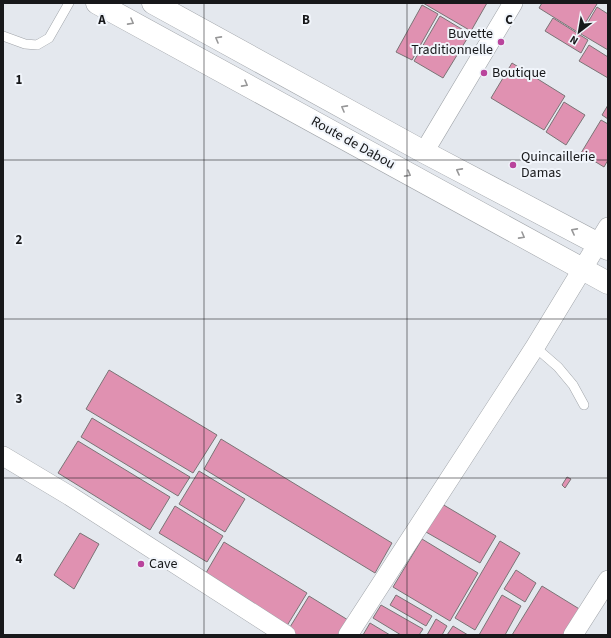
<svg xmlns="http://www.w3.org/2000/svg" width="611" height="638" font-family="'Source Sans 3',sans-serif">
<rect width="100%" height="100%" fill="#e4e8ee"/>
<!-- building -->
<g fill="#e091b1" stroke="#7b7476">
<path d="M423,3H487L471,31Z"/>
<path d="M542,3H594L597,4L579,33L539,8Z"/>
<path d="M422,5L438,14L412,60L396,52Z"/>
<path d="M597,7L608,14V50L581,34Z"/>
<path d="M440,16L470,34L443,78L414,61Z"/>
<path d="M553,18L588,40L581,53L545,31Z"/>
<path d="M589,45L608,57V78L579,61Z"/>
<path d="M512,63L565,96L544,130L491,98Z"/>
<path d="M564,102L585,115L566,145L546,132Z"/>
<path d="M608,105V119L602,115Z"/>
<path d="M601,120L608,124V160L604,167L581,153Z"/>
<path d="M109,370L217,435L193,473L86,409Z"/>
<path d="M92,418L190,477L178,496L81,437Z"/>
<path d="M221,439L392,543L375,573L204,469Z"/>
<path d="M78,441L170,497L150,530L58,473Z"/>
<path d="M199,471L245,499L225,532L179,504Z"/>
<path d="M567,477L571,479L565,488L562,485Z"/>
<path d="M442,504L496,536L480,563L426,532Z"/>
<path d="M175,506L223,536L207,562L159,533Z"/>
<path d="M80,533L99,544L74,589L54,575Z"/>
<path d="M422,539L478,573L450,621L393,587Z"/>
<path d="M500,541L520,553L475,630L455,618Z"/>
<path d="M224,542L307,593L285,629L203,578Z"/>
<path d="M516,570L536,583L525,602L504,589Z"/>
<path d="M542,586L581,610L565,635H512Z"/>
<path d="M396,595L432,616L426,626L390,605Z"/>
<path d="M502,595L521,606L505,635H479Z"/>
<path d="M309,596L348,620L338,635H292L287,632Z"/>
<path d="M381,605L423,629L419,635H401L373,618Z"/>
<path d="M436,619L447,626L442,635H427Z"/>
<path d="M370,623L390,635H363Z"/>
<path d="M453,626L468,635H447Z"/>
</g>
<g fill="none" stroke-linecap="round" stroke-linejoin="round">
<!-- service casing -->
<g stroke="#a0a4a9" stroke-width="10">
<g id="service">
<path d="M3,36L25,44L37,45L49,38L69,3"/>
<path d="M535,347L558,367L573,385L584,405"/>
</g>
</g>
<!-- minor casing -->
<g stroke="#a0a4a9" stroke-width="20">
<g id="minor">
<path d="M424,152L513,3"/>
<path d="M3,456L70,496L286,635"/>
<path d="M348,635L535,347L608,227"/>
<path d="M573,635L608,580"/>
</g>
</g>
<!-- tertiary casing -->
<g stroke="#a0a4a9" stroke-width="23">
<g id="tertiary">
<path d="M97,3L608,283"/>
<path d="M153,3L424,152L608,249"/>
</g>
</g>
<!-- service -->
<use href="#service" stroke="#fff" stroke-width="9"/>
<!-- minor -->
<use href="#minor" stroke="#fff" stroke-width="19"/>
<!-- tertiary -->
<use href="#tertiary" stroke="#fff" stroke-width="22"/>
</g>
<!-- one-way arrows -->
<defs><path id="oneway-chevron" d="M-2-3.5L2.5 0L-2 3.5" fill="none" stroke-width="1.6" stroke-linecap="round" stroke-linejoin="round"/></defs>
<g stroke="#979798">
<use href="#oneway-chevron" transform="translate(131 22) rotate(29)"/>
<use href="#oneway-chevron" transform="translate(218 39) rotate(-151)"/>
<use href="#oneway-chevron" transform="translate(245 84) rotate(29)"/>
<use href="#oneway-chevron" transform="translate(344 108) rotate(-151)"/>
<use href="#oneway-chevron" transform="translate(459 171) rotate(-152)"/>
<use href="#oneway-chevron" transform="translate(408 174) rotate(29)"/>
<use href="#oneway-chevron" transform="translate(574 231) rotate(-152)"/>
<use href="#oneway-chevron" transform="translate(522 236) rotate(29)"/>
</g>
<!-- grid -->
<path fill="none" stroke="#17181a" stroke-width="1" stroke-opacity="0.55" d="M204,3V635M407,3V635M3,160H608M3,319H608M3,478H608"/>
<!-- markers -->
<g fill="#b9449c" stroke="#f1f5fb" stroke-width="1.5">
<circle cx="501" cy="42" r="4"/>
<circle cx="484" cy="73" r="4"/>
<circle cx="513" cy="165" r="4"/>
<circle cx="141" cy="564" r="4"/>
</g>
<g text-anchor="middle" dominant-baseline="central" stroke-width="4" stroke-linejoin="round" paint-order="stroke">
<!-- poi labels -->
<g font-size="14" fill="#17181a" stroke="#f1f5fb" text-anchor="start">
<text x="493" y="34" text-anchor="end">Buvette<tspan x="493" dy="16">Traditionnelle</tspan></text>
<text x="492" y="73">Boutique</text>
<text x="521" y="157">Quincaillerie<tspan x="521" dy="16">Damas</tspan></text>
<text x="149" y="564">Cave</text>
</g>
<!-- street labels -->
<g font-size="14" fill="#17181a" stroke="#f1f5fb">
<text transform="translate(353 143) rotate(29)">Route de Dabou</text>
</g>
</g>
<g font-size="13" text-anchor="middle" font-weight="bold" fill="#17181a" stroke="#f1f5fb" stroke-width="4" stroke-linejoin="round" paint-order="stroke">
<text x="102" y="24">A</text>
<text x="306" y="24">B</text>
<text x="509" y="24">C</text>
<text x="19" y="84">1</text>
<text x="19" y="244">2</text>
<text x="19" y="403">3</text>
<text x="19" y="563">4</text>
</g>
<!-- border -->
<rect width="611" height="638" fill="none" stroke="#17181a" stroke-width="8"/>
<!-- north arrow -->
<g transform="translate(579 32) rotate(211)" stroke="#f1f5fb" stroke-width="3" paint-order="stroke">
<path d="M0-3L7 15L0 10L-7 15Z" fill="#17181a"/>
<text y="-6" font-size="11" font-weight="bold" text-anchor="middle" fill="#17181a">N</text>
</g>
</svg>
